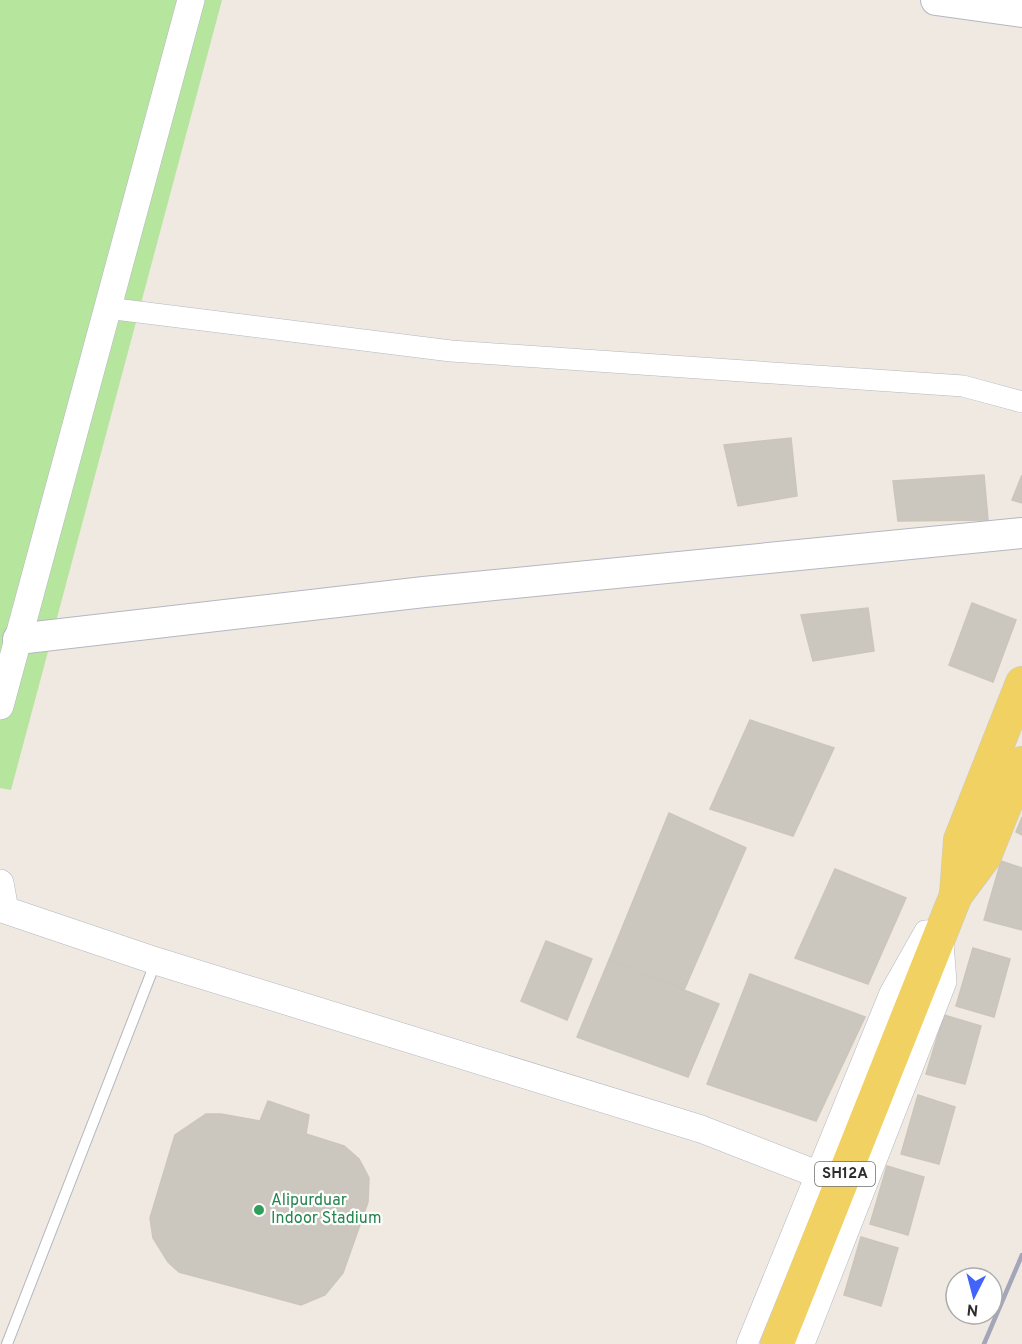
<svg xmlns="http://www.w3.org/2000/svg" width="1022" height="1344" font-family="Overpass,sans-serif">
<rect width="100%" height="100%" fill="#efe9e1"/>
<!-- green -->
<path fill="#b6e59e" d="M0,0H222L11,790L0,788Z"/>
<!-- building -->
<g fill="#cbc7bf" stroke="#cbc5ba" stroke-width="1.5">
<path d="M791,438L797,496L738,506L724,445Z"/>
<path d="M984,475L988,520L898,521L893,481Z"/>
<path d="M1022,475V503L1012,500Z"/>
<path d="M972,603L1016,620L993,682L949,665Z"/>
<path d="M868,608L874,651L813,661L801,615Z"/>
<path d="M750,720L834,748L793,836L710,809Z"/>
<path d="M669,813L746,848L684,990L609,960Z"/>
<path d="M1022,817V835L1016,832Z"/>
<path d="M1001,861L1022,868V930L984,920Z"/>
<path d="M835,869L906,898L868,984L795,958Z"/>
<path d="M546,941L592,959L567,1020L521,1001Z"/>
<path d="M973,948L1010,959L994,1017L956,1006Z"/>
<path d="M609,960L719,1004L688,1077L577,1037Z"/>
<path d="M750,974L865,1017L816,1121L707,1084Z"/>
<path d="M944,1015L981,1026L965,1084L926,1074Z"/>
<path d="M918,1095L955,1107L939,1164L901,1154Z"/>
<path d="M268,1101L309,1115L306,1134L344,1146L359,1159L369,1178L368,1202L343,1273L325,1295L301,1305L179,1272L168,1262L153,1238L150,1218L175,1135L206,1114H221L260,1121Z"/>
<path d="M887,1166L924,1177L908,1235L870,1224Z"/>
<path d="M861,1237L898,1248L881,1306L844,1295Z"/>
</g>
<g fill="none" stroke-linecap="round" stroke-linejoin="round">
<!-- service casing -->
<g stroke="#b4b7c1" stroke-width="12">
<path id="service" d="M7,1344L156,961"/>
</g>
<!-- minor casing -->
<g stroke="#b4b7c1" stroke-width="22">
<g id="minor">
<path d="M107,308L451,351L963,386L1022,402"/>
<path d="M747,1344L890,993L925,931L942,930L946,982L804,1344"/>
</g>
</g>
<!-- tertiary casing -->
<g stroke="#b4b7c1" stroke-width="28">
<g id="tertiary">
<path d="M0,706L191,0"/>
<path d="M0,883L5,910L156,961L701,1129L817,1174"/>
</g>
</g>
<!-- secondary casing -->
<g stroke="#b4b7c1" stroke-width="32">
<g id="secondary">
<path d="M936,0L1022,12"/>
<path d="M18,639L424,592L1022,533"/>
</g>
</g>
<!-- primary casing -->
<g stroke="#c9c9c9" stroke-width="34">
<g id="primary">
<path d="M956,895L960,840L1022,683"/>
<path d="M777,1344L956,895L985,856L1022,763"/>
</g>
</g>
<!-- service -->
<use href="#service" stroke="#fff" stroke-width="10"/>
<!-- minor -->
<use href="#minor" stroke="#fff" stroke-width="21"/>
<!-- tertiary -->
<use href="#tertiary" stroke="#fff" stroke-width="27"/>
<!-- secondary -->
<use href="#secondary" stroke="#fff" stroke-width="30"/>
<!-- primary -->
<use href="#primary" stroke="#f2d163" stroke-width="33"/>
<!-- rail -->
<path stroke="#a3a6b8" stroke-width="4.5" d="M984,1344L1022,1255"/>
</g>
<!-- markers -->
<circle fill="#2e9e5b" stroke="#fff" stroke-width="2" cx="259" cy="1210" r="6"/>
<g text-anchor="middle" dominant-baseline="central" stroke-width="4.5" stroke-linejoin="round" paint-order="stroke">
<!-- shield labels -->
<rect fill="#fff" stroke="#6d6d6d" stroke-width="1.5" x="815" y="1162" width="60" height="24" rx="4.5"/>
<g font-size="15" font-weight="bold" fill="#2e2e2e">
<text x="845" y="1174">SH12A</text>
</g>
<!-- leisure labels -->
<g font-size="16" fill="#27864d" stroke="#fff" text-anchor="start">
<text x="271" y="1201">Alipurduar<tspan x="271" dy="18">Indoor Stadium</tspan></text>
</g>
</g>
<!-- north arrow -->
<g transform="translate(974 1296) rotate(186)"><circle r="28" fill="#ffffff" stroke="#ababab" stroke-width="1.5"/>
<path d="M0-4.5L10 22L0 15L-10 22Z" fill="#4264fb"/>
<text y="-9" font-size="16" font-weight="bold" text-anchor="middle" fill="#2e2e2e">N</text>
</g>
</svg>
